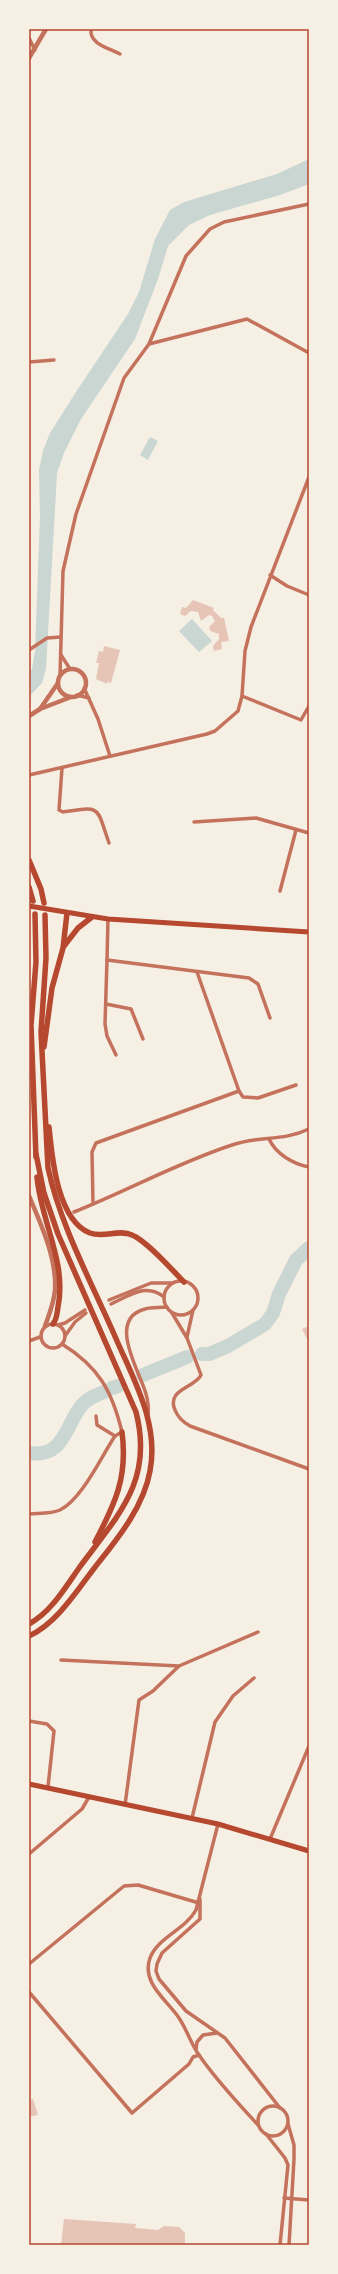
<svg xmlns="http://www.w3.org/2000/svg" width="338" height="2274" font-family="'Roboto Serif',serif">
<rect width="100%" height="100%" fill="#f6efe4"/>
<!-- water -->
<g fill="#c9d6d2">
<path d="M309,159V184L280,195L210,215L189,225L168,246L158,279L135,339L81,419L64,453L57,473L46,669L42,683L29,697V672L32,669L35,651L40,516L39,470L43,451L50,433L76,392L128,314L139,292L155,239L170,210L184,202L277,174Z"/>
<path d="M150,437L158,441L148,460L140,455Z"/>
<path d="M192,619L212,641L199,652L179,631Z"/>
</g>
<g fill="none" stroke-linecap="round" stroke-linejoin="round">
<!-- river -->
<g stroke="#c9d6d2" stroke-width="14">
<path d="M202,1354H209L228,1346L265,1324L273,1313L279,1294L296,1260L309,1248"/>
<path d="M143,1375L187,1357"/>
<path d="M112,1388L118,1386"/>
<path d="M29,1453C65,1458 65,1425 82,1405C88,1398 96,1395 104,1392"/>
</g>
</g>
<!-- building -->
<g fill="#e6c5b7">
<path d="M193,600L214,608L213,610L221,618H224L229,641L221,642L222,649L214,651L213,646L219,639V634L210,631L209,627L215,621L212,616L209,615L201,621L198,612L191,611L185,616L180,614L182,607L186,608Z"/>
<path d="M104,646L120,650L111,683L107,682V684L96,679L99,663H96L99,651L103,652Z"/>
<path d="M309,1326V1343L302,1329Z"/>
<path d="M33,2099L38,2115L29,2117V2100Z"/>
<path d="M64,2219L136,2224L135,2228L158,2230L164,2226L179,2227L185,2233V2245H61Z"/>
</g>
<g fill="none" stroke-linecap="round" stroke-linejoin="round">
<!-- minor -->
<g stroke="#c5725c" stroke-width="3.5">
<path d="M91,29C89,44 109,48 120,54"/>
<path d="M29,38L35,50"/>
<path d="M149,344L247,319L309,353"/>
<path d="M29,362L54,360"/>
<path d="M270,575L287,586L309,595"/>
<path d="M29,650L47,638L61,637"/>
<path d="M61,655L70,669"/>
<path d="M60,676L63,571L76,514L124,378L149,344L186,256L210,229L224,222L309,204"/>
<path d="M84,688L98,719L110,756"/>
<path d="M77,695L89,698"/>
<path d="M242,696L301,720L309,706"/>
<path d="M62,768L59,810L63,812C102,806 96,806 109,843"/>
<path d="M29,775L207,734L215,731L238,711L242,696L245,651L251,627L309,477"/>
<path d="M194,822L256,818L309,833"/>
<path d="M280,891L296,830"/>
<path d="M108,919L107,960L249,978L258,984L270,1018"/>
<path d="M107,960L105,1024L107,1036L116,1055"/>
<path d="M197,972L239,1091L243,1097L258,1098L296,1085"/>
<path d="M106,1004L131,1009L143,1039"/>
<path d="M269,1139C276,1154 293,1164 309,1167"/>
<path d="M93,1204L92,1152L96,1143L239,1091"/>
<path d="M74,1212C127,1191 177,1163 232,1145C259,1135 282,1142 309,1129"/>
<circle cx="181" cy="1298" r="17"/>
<path d="M109,1300L151,1283H173"/>
<path d="M111,1304C129,1296 146,1282 164,1297"/>
<path d="M172,1313L187,1338L201,1375C195,1388 166,1389 175,1410C178,1418 183,1422 190,1426L309,1469"/>
<circle cx="53" cy="1336" r="12"/>
<path d="M58,1325L65,1323L85,1310"/>
<path d="M65,1336L75,1322L86,1313"/>
<path d="M187,1337L193,1310"/>
<path d="M29,1341L40,1337"/>
<path d="M148,1415C149,1408 148,1401 146,1394C140,1372 106,1319 145,1309C152,1307 159,1308 167,1307"/>
<path d="M96,1416L97,1425L115,1436"/>
<path d="M29,1514C38,1513 51,1514 60,1510C82,1499 101,1457 115,1436L122,1432C112,1391 99,1367 62,1344"/>
<path d="M61,1660L179,1666"/>
<path d="M29,1721L47,1724L54,1731L48,1787"/>
<path d="M125,1805L139,1700L153,1691L179,1666L258,1632"/>
<path d="M192,1818L215,1722L233,1696L254,1678"/>
<path d="M218,1824L196,1910C185,1930 158,1937 150,1958C141,1983 167,2000 179,2018C187,2030 191,2044 199,2055C216,2080 238,2103 258,2125"/>
<path d="M270,1839L309,1746"/>
<path d="M29,1854L82,1809L89,1797"/>
<path d="M200,1899V1919L162,1953L157,1964L156,1971L159,1979L186,2011L225,2038L280,2108"/>
<path d="M29,1964L124,1886L138,1885L199,1903"/>
<path d="M29,1992L132,2113L189,2064L193,2057L199,2055"/>
<path d="M196,2049L197,2042L203,2035L217,2033"/>
<circle cx="273" cy="2121" r="15"/>
<path d="M288,2124L294,2145V2159L289,2245"/>
<path d="M266,2134L285,2158L288,2165L280,2245"/>
<path d="M284,2198L309,2200"/>
</g>
<!-- tertiary -->
<g stroke="#c5725c" stroke-width="4.5">
<path d="M29,58L46,29"/>
<circle cx="72" cy="683" r="14"/>
<path d="M40,709L58,683"/>
<path d="M29,716L40,709L71,697"/>
<path d="M29,1196C41,1224 57,1259 55,1290C54,1303 49,1315 45,1326"/>
</g>
<!-- secondary -->
<g stroke="#b5482f" stroke-width="5">
<path d="M29,906L108,919L309,932"/>
<path d="M29,1784L218,1824L309,1851"/>
</g>
<!-- primary -->
<g stroke="#b5482f" stroke-width="5.5">
<path d="M29,860L41,889L44,903"/>
<path d="M29,887L33,901"/>
<path d="M35,914L36,962L31,1025L36,1157"/>
<path d="M64,946L78,928L92,917"/>
<path d="M44,1047L52,988L63,948L67,913"/>
<path d="M49,1127C52,1157 57,1220 90,1233C104,1238 119,1229 132,1235C147,1241 172,1270 184,1282"/>
<path d="M37,1177C41,1222 67,1262 58,1307C57,1313 57,1319 53,1324"/>
<path d="M95,1542C115,1504 128,1477 122,1432"/>
<path d="M29,1624C51,1612 65,1588 79,1568C117,1516 154,1482 136,1412L58,1234L44,1193L36,1154"/>
<path d="M29,1636C59,1622 79,1587 99,1562C120,1536 144,1505 150,1471C159,1425 135,1382 117,1341C93,1285 61,1228 48,1168L41,1032L46,958L45,915"/>
</g>
</g>
<!-- border -->
<rect width="338" height="2274" fill="none" stroke="#f6efe4" stroke-width="60"/>
<rect x="30" y="30" width="278" height="2214" fill="none" stroke="#b5482f" stroke-width="1.5"/>
</svg>
